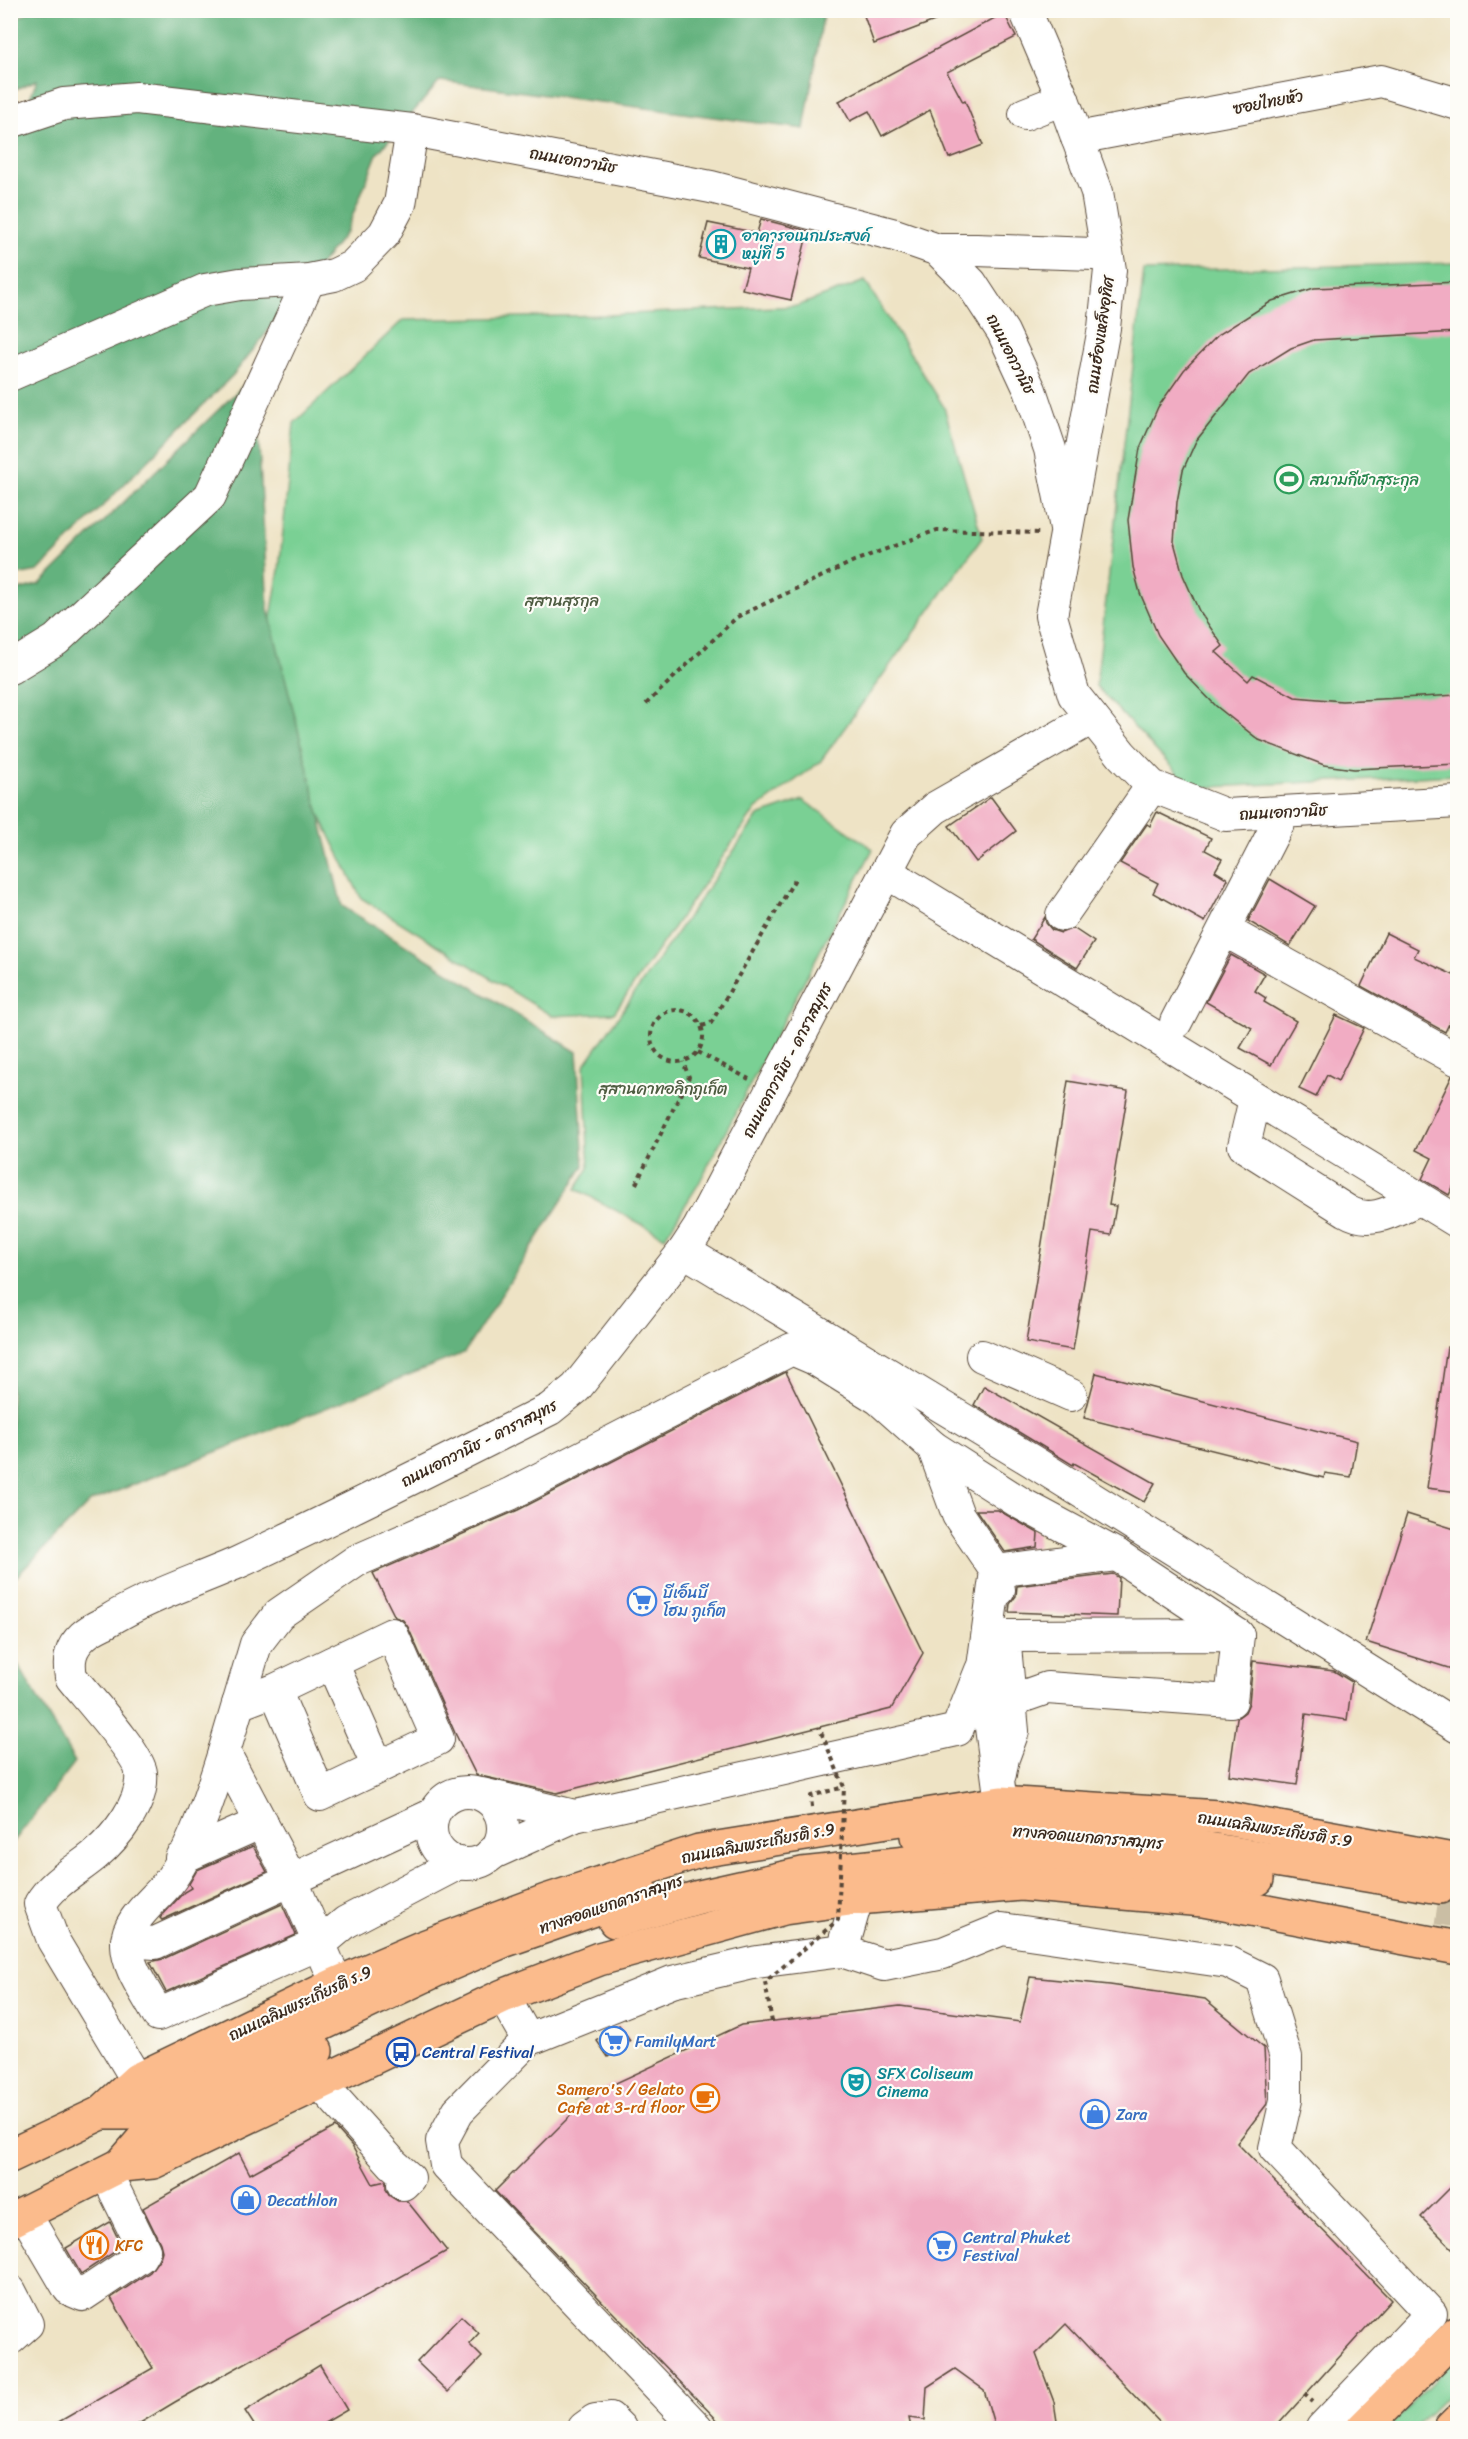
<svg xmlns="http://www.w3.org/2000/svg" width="1468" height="2439" font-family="Sriracha,'Playpen Sans Thai',sans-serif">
<rect width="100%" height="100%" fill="#fdfcf7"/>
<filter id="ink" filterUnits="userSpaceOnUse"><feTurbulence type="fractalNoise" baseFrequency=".0167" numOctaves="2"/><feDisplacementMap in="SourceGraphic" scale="12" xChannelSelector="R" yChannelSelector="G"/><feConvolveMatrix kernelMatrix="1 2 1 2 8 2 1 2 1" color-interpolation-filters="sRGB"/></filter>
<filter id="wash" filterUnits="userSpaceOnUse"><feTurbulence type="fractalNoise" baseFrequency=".008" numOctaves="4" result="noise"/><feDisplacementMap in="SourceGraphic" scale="24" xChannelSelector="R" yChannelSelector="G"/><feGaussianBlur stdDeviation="1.35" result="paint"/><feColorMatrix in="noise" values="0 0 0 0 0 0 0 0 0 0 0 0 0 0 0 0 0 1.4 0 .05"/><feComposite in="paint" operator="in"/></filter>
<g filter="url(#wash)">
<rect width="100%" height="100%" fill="#eee3c5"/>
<!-- green -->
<g fill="#7ad094" stroke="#5a7d59" stroke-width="1.5">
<path d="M1457,263V775L1191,788L1096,686L1144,271Z"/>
<path d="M865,281L944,407L982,538L820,762L755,810L614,1013L552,1016L361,898L258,692L279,570L294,423L403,320L609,315L797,306Z"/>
<path d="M803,800L873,849L698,1185L665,1237L576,1189L589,1168L584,1066L758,816Z"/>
<path d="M1457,2356V2386L1415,2428H1388Z"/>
</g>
<!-- forest -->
<g fill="#63b27e" stroke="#4f6e4e" stroke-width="1.5">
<path d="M32,10L824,11L804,129L440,81L377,154L346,232L234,374L38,571L11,576V143L13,141L37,80L11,91V21Z"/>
<path d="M255,374L268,609L342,906L577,1052L584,1166L464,1353L90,1502L11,1582V592L40,584Z"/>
<path d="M10,1651L75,1762L11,1845H10Z"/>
</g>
<g id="blocks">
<!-- building -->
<g fill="#f1acc3">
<path d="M862,10H957L958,12L874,44Z"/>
<path d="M1004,13L1016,37L947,72L963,102L965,101L983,145L949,158L930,110L882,136L869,111L850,121L839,101Z"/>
<path d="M761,219L808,231L791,300L742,289L748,268L699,258L708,223L757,233Z"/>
<path d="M1458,282V332L1314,340L1291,348L1249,374L1196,441L1183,470L1177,502L1174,542L1183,575L1199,611L1223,646L1216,652L1248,681L1253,675L1295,697L1342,701L1458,695V764L1354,769L1324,765L1259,740L1216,706L1184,673L1158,635L1140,593L1133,567L1128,520L1140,448L1158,407L1184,370L1218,335L1272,301L1314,288Z"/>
<path d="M991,797L1016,831L976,862L949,826Z"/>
<path d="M1157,812L1211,838L1205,850L1222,859L1215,871L1228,879L1205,922L1153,893L1158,883L1120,863L1147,824L1150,826Z"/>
<path d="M1270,879L1315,906L1290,946L1248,921Z"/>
<path d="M1045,917L1046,923L1052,930L1061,933L1073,928L1094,942L1077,968L1031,939Z"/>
<path d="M1386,933L1418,949L1414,957L1458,977V1005L1445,1032L1361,986Z"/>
<path d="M1231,955L1265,974L1255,991L1266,998L1264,1002L1296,1021L1271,1065L1240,1048L1252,1028L1206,1002Z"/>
<path d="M1336,1015L1364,1028L1338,1081L1327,1075L1316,1097L1299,1089Z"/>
<path d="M1452,1076L1458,1078V1177L1449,1195L1422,1179L1432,1158L1416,1150Z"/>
<path d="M1068,1081L1128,1091L1109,1205L1116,1206L1111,1235L1092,1232L1073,1350L1026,1342Z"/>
<path d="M1447,1347H1458V1492L1427,1488Z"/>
<path d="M786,1372L923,1653L891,1709L557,1793L476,1775L455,1733L408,1627L403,1620L395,1617L373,1573L518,1510Z"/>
<path d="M1096,1373L1357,1441L1351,1477L1325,1473L1324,1478L1084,1418Z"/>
<path d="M984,1386L1155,1483L1144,1502L1074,1463L1073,1465L974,1405Z"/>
<path d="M976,1510H998L1038,1533L1037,1547L1005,1552Z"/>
<path d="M1407,1514L1458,1530V1671L1366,1642Z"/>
<path d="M1113,1574L1119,1578L1117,1616L1009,1612L1010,1604L1016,1596L1017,1586Z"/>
<path d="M1253,1661L1334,1671L1352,1682L1347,1720L1306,1714L1297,1785L1229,1775L1237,1718L1245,1712L1249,1703Z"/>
<path d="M253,1846L267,1872L162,1920L160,1918L184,1892L191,1888L189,1884L197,1870Z"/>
<path d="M282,1904L296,1935L166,1992L150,1962L163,1959Z"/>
<path d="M1030,1977L1110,1985L1205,1999L1264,2048L1267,2104L1237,2143L1391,2300L1275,2428H1165L1066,2324L1036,2354L1054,2402L1058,2428H995L984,2390L955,2369L927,2387L925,2420L909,2418L911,2428H725L495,2191L592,2094L741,2025L900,2006L1020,2022Z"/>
<path d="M619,2025L630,2041L608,2057L597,2041Z"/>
<path d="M335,2127L352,2146L373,2184L386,2181V2189L390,2196L398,2201H407L447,2251L175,2402L132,2428H48L153,2368L111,2298L150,2272L160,2258L162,2251L160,2243L143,2208L239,2153L250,2174Z"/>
<path d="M1458,2180V2254L1421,2217Z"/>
<path d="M110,2222L122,2247L81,2274L66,2248Z"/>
<path d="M461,2316L479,2333L469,2344L482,2357L448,2392L417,2362Z"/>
<path d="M320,2365L347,2410L316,2428H256L245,2411Z"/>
</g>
</g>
</g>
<g filter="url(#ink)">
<use href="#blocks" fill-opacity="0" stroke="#564637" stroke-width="1.5"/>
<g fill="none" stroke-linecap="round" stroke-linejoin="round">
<!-- major-tunnel -->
<path stroke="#cabea4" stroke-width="33" stroke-dasharray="33 16" stroke-linecap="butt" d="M1437,1908L1458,1911"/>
<!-- minor casing -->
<g stroke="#564637" stroke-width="34">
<g id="minor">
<path d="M1025,10L1063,99L1097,192L1110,270L1104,328L1051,616L1074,695L1122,755L1152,786L1226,815L1458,802"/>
<path d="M1025,114L1063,99"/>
<path d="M10,122L64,104L137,98L412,130L711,187L895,235L938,250L971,283L1003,332L1030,390L1050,449L1066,528"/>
<path d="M1077,138L1381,81L1458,104"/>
<path d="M938,250H976L1094,254"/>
<path d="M10,375L205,290L240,284L309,280L334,275L353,266L384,234L400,204L412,130"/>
<path d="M10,668L56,640L210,496L309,280"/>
<path d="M886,872L1458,1222"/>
<path d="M1062,915L1152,786"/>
<path d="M1224,930L1458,1060"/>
<path d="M1176,1022L1284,812"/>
<path d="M1255,1099L1244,1146L1347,1211C1372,1226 1396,1209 1419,1199"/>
<path d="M684,1251L1032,1461L1458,1727"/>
<path d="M982,1356L1071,1395"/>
<path d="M933,1447L1022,1504L1117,1555L1238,1635"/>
<path d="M999,1590L996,1571L1117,1555"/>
<path d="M332,1663L378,1767"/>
<path d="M238,1704L275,1690L392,1634L438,1739L320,1795L275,1690"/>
<path d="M224,1752C211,1793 194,1849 168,1883C155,1900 126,1920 127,1944C127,1969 147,1993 158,2015L321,1943L346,1922L459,1863"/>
<path d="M1000,1774L1003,1758L1013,1731L1004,1636L1238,1635L1231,1701L1047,1688L1010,1701"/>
<circle cx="467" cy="1828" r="36"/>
<path d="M482,1794L575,1816"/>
<path d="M491,1854L575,1816L957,1730L981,1670"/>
<path d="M181,1858L262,1822"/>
<path d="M127,1941L155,1943L432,1815"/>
<path d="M842,1951L884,1965L943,1953L1002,1929L1228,1962L1262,1979L1286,2057V2100L1275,2148L1431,2314L1322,2428"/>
<path d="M337,1984L291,1879L224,1752L256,1644L279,1614L356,1561L510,1494L792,1349L813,1358L879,1399L933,1447L958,1515L996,1571L983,1667L1001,1803"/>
<path d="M503,1996L528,2040L458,2111L442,2141L446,2165L697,2428"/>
<path d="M528,2040L672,1982L757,1962L842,1951L857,1898"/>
<path d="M137,2080L53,1940L40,1904C53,1882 76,1871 95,1855C116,1837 144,1803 141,1773C140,1755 85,1695 71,1677C68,1660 70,1648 83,1636C89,1630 98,1626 106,1622C148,1596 194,1582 239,1562C344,1513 447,1461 550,1409L576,1388L684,1251L699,1228L906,834L935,808L1092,718"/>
<path d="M320,2083L393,2164L409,2178L403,2184"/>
<path d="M25,2214L69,2289L83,2295L140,2257L144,2250L106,2173"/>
<path d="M10,2291L27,2324L10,2339"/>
<path d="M584,2428L595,2420L610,2418L620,2428"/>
</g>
</g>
<!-- major casing -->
<g stroke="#564637" stroke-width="36">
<g id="major">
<path d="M917,1836L996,1829L1177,1844L1440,1887"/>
<path d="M615,1921L699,1897L802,1874L993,1854L1106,1860L1257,1879"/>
<path d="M101,2113H134L438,1969L503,1941L641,1893"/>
<path d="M10,2156L101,2113L137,2080L337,1984L421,1948L546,1901L699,1851L1001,1803L1219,1817L1458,1861"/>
<path d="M121,2165L146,2136L316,2051"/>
<path d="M10,2221L121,2165L153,2162L503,1996L599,1959L784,1908L857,1898L1021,1884L1203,1900L1458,1948"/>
<path d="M1363,2428L1458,2333"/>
<path d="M1451,2428L1458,2421"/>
</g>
</g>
<!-- path -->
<g stroke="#564637" stroke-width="4" stroke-dasharray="4.5 4.5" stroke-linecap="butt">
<path d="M646,704L737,617L854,561L937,530L1042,533"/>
<circle cx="677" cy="1036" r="26"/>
<path d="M702,1026L711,1023L795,879"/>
<path d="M698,1052L749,1079"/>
<path d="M636,1184L689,1077L683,1062"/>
<path d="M812,1807L811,1796L844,1787"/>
<path d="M1304,2394L1313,2402"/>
</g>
<!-- minor -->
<use href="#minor" stroke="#fff" stroke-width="32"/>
<!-- major -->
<use href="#major" stroke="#fbbb8c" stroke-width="33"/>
<!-- path-bridge -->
<path stroke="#564637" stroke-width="4" stroke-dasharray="4.5 4.5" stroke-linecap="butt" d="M772,2022L765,1982L838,1920L844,1787L819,1727"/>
</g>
</g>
<!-- icons -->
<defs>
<g id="building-ring" transform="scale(1.5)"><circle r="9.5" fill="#fdfcf7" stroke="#0f9aa8" stroke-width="1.5"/><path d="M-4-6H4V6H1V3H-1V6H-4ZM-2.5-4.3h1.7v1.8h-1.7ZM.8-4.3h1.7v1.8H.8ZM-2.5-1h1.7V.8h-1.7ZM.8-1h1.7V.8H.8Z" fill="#0f9aa8"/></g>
<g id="stadium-ring" transform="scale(1.5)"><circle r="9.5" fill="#fdfcf7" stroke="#2e9e5b" stroke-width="1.5"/><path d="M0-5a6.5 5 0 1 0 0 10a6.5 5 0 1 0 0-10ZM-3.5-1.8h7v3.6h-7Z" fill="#2e9e5b"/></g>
<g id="supermarket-ring" transform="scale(1.5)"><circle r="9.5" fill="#fdfcf7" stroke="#3f7fe0" stroke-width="1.5"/><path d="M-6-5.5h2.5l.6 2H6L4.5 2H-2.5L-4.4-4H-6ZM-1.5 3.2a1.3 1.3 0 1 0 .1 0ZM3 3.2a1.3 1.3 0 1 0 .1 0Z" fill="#3f7fe0"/></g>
<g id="bus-ring" transform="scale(1.5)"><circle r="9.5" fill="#fdfcf7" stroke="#1a4fb4" stroke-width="1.5"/><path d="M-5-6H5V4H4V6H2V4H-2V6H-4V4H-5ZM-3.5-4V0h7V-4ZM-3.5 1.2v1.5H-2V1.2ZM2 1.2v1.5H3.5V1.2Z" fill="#1a4fb4"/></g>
<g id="theatre-ring" transform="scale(1.5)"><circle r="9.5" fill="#fdfcf7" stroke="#0f9aa8" stroke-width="1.5"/><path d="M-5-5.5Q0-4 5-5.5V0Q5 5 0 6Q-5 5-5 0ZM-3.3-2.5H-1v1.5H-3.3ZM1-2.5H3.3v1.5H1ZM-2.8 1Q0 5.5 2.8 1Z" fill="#0f9aa8"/></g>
<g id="cafe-ring" transform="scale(1.5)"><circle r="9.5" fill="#fdfcf7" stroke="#e8710a" stroke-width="1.5"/><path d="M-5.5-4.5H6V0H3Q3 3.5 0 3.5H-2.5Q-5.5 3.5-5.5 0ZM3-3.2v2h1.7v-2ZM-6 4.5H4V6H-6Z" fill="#e8710a"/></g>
<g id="shop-ring" transform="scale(1.5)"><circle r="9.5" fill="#fdfcf7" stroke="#3f7fe0" stroke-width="1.5"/><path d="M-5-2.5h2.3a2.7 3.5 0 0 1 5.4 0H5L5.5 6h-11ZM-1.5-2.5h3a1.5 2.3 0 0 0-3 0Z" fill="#3f7fe0"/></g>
<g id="restaurant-ring" transform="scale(1.5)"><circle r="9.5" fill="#fdfcf7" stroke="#e8710a" stroke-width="1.5"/><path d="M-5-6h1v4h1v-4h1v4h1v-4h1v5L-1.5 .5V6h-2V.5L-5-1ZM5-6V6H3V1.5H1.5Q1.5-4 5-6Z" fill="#e8710a"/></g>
</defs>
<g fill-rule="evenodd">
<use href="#building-ring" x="721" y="244"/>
<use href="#stadium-ring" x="1289" y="479"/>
<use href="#supermarket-ring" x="642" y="1601"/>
<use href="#supermarket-ring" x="614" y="2041"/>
<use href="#bus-ring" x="401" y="2052"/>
<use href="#theatre-ring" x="856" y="2082"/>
<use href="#cafe-ring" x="705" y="2098"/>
<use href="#shop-ring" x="1095" y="2114"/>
<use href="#shop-ring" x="246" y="2200"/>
<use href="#restaurant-ring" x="94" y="2245"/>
<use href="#supermarket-ring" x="942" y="2246"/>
</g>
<g text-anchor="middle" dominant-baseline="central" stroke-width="4.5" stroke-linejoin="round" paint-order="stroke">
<!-- street labels -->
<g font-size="16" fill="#3b2a1e" stroke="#fdfcf7">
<text transform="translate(1268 102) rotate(-11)">ซอยไทยหัว</text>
<text transform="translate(573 160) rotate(10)">ถนนเอกวานิช</text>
<text transform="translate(1100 335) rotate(-82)">ถนนฮ๋องเหล็งอุทิศ</text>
<text transform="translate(1011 354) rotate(63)">ถนนเอกวานิช</text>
<text transform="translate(1283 812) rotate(-3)">ถนนเอกวานิช</text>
<text transform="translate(787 1060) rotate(-62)">ถนนเอกวานิช - ดาราสมุทร</text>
<text transform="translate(479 1443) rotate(-27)">ถนนเอกวานิช - ดาราสมุทร</text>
<text transform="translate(1275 1829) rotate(9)">ถนนเฉลิมพระเกียรติ ร.9</text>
<text transform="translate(1088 1837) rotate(5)">ทางลอดแยกดาราสมุทร</text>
<text transform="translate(758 1843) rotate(-11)">ถนนเฉลิมพระเกียรติ ร.9</text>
<text transform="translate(611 1904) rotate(-19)">ทางลอดแยกดาราสมุทร</text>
<text transform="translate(300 2003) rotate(-25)">ถนนเฉลิมพระเกียรติ ร.9</text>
</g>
<!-- culture labels -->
<g font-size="16" fill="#0d838f" stroke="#fdfcf7" text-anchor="start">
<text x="742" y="235">อาคารอเนกประสงค์<tspan x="742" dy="18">หมู่ที่ 5</tspan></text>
<text x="877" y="2073">SFX Coliseum<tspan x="877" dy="18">Cinema</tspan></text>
</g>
<!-- leisure labels -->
<g font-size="16" fill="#27864d" stroke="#fdfcf7" text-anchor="start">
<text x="1310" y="479">สนามกีฬาสุระกุล</text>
</g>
<!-- park labels -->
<g font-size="16" fill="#4e5c41" stroke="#fdfcf7">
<text x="562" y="600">สุสานสุรกุล</text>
<text x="663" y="1088">สุสานคาทอลิกภูเก็ต</text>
</g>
<!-- shop labels -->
<g font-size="16" fill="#366cbe" stroke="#fdfcf7" text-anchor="start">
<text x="663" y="1592">บีเอ็นบี<tspan x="663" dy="18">โฮม ภูเก็ต</tspan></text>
<text x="635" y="2041">FamilyMart</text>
<text x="1116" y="2114">Zara</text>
<text x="267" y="2200">Decathlon</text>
<text x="963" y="2237">Central Phuket<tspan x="963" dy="18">Festival</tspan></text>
</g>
<!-- transit labels -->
<g font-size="16" fill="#164399" stroke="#fdfcf7" text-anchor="start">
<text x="422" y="2052">Central Festival</text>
</g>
<!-- food labels -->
<g font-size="16" fill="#c56008" stroke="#fdfcf7" text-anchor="end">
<text x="684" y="2089">Samero's / Gelato<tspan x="684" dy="18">Cafe at 3-rd floor</tspan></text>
<text x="115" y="2245" text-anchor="start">KFC</text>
</g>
</g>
<!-- margin -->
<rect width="1468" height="2439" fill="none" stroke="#fdfcf7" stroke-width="36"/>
</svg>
